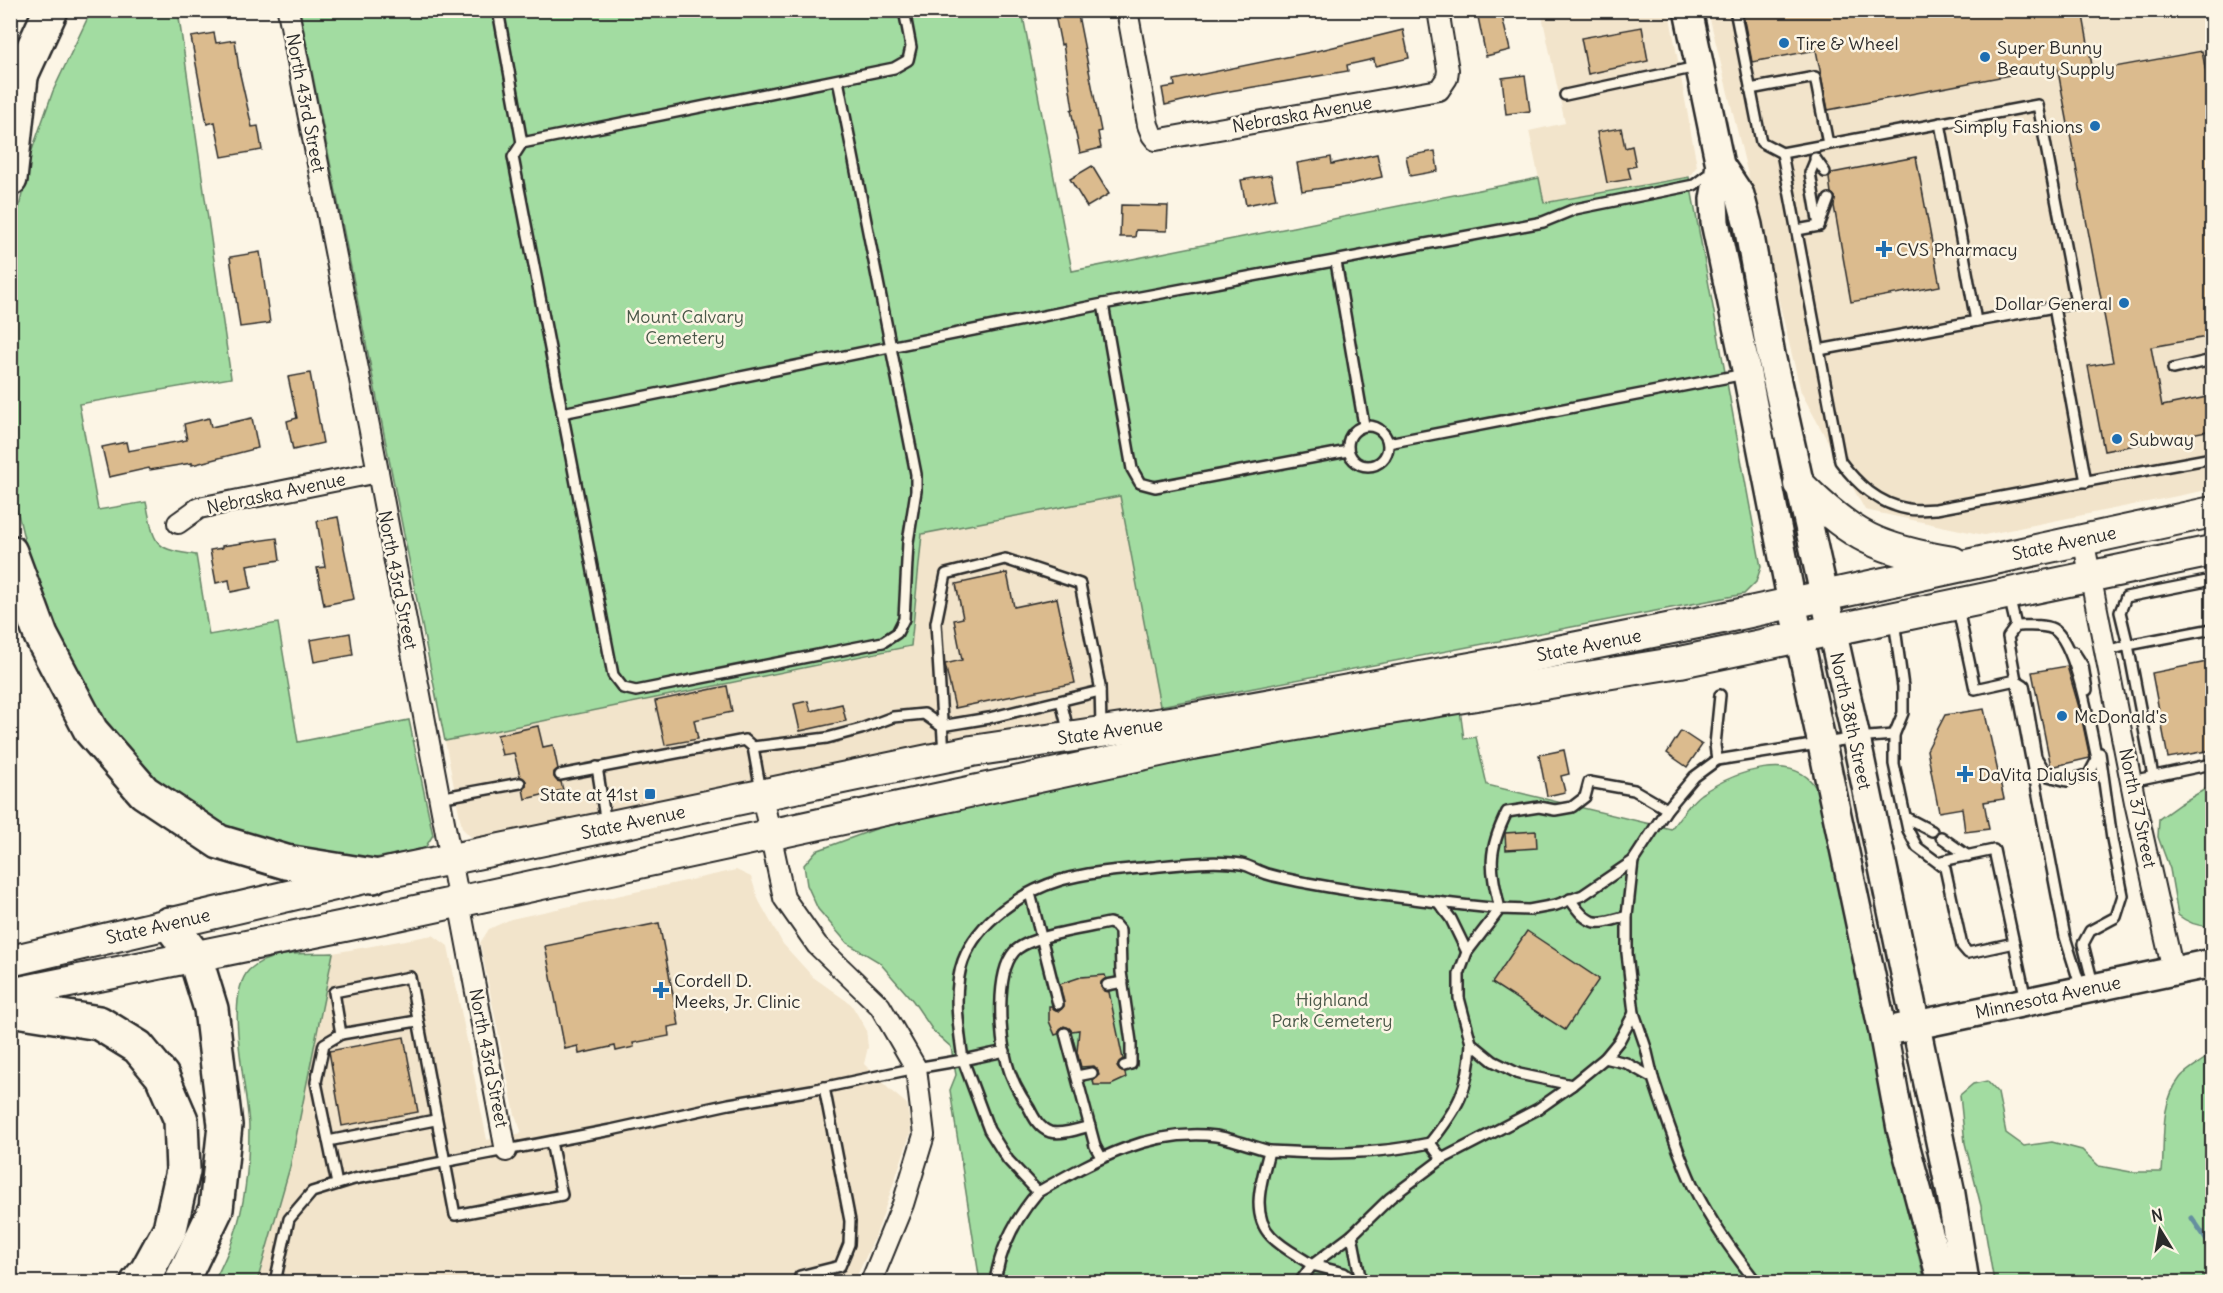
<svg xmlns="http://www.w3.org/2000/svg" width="2223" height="1293" font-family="Delius,sans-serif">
<rect width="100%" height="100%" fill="#fcf5e5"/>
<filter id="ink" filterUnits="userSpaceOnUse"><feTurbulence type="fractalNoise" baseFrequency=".0167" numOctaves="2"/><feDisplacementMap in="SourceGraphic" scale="12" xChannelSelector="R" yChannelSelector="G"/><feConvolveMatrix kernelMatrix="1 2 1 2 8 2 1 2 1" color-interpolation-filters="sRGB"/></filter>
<g filter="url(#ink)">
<!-- built -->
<g fill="#f2e4cb">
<path d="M1541,11H1669L1697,166L1689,177L1544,203L1529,131L1565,123Z"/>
<path d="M1708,11H2212V489L1984,535L1865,510L1801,392Z"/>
<path d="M1120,496L1160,706L933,746L472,838L462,828L445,741L911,646L922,534Z"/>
<path d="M736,870L751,877L759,901L783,944L813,977L851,1004L866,1029L868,1047L864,1064L890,1090L907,1104L911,1132L876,1235L854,1282H257L290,1167L333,953L433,935L448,946L487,1140L522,1133L515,1115L480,943L489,929L511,919Z"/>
</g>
<!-- green -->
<g fill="#a2dca1" stroke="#668466" stroke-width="1.5">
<path d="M91,11H178L231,378L79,404L98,510L146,502C155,543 151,549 196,555L209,635L278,623L298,742L409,720L433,835L425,848L371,859L332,857L239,835L197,811L141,769L101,716L62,643L29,559L11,485L10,248L31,153L53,91Z"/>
<path d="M300,11H1022L1072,271L1539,178L1544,203L1689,177L1761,567L1756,582L1744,594L1160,706L1120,496L922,534L911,646L445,741Z"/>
<path d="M1460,710L1464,739L1476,737L1487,785L1671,829C1680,817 1689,803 1701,794C1733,773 1797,747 1819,793L1891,1143L1925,1282H980L950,1090L956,1075L951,1047L934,1032L913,1001L879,962L847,943L818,909L807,885L804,865L816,851L900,820L1251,747Z"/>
<path d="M2212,785V926C2199,927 2188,923 2178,915L2170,869L2158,837L2159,819L2180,804Z"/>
<path d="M333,953L290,1167L257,1282H214C221,1267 229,1252 234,1236C246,1202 249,1163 249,1127C248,1090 223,997 249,970C270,950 306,954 333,953Z"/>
<path d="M2206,1058H2212V1282H1994L1981,1206L1965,1143L1960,1095L1973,1084L1987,1081L1998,1093L2006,1133L2024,1146L2052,1142L2082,1150L2099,1166L2131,1172H2162C2165,1141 2159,1105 2180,1078C2186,1070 2198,1064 2206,1058Z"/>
</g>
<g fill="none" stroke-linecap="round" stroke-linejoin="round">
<!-- stream -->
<path stroke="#658f9f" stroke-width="5" d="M2192,1218L2212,1247"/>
</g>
<!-- building -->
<g fill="#dbbb8e" stroke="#2b2b2b" stroke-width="1.5">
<path d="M1054,10H1077L1101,131L1098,132L1101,148L1080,153L1071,110L1073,109L1063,44L1061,45Z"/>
<path d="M1742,10H2082L2093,71L2202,51L2212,104V336L2151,347L2162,406L2212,396V430L2104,451L2088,366L2113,362L2057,66L1828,110L1816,50L1752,62Z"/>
<path d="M1501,12L1510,50L1486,56L1478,17Z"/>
<path d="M1642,27L1648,61L1588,74L1581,38Z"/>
<path d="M1403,30L1409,58L1375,66L1374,59L1347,65L1348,71L1212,94L1165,105L1162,88L1175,86L1174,80L1321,50Z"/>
<path d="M214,33L216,43L235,40L239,70L252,127L258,126L262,150L222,157L215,122L207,124L191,37Z"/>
<path d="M1525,75L1530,111L1506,114L1502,78Z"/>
<path d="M1621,128L1625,148L1632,146L1636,166L1628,168L1631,179L1607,183L1597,132Z"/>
<path d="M1435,151L1438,171L1410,176L1406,156Z"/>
<path d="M1377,154L1382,177L1351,184L1302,191L1297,163L1331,157L1332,164Z"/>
<path d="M1916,157L1940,286L1851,302L1834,206L1835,197L1831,193L1829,178L1832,173Z"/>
<path d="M1092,166L1109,194L1087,207L1070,179Z"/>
<path d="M1271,175L1276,199L1246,205L1241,180Z"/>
<path d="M1121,205L1168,206L1167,231L1136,230L1135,237H1120Z"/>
<path d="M260,252L270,323L240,327L230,257Z"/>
<path d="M310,373L323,443L293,450L287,421L297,418L288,377Z"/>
<path d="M209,418L211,427L252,418L258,448L192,465V463L150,470L149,468L109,477L102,447L126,442L128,451L187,440L184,424Z"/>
<path d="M338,517L354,599L324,605L317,568L325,567L317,521Z"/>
<path d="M277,538L280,560L247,565L251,588L231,592L229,580L216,583L210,550L222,548V546Z"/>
<path d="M1007,573L1014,607L1057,598L1075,683L955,708L945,664L962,660L954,620L963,618L956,584Z"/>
<path d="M350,633L353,655L314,662L310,640Z"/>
<path d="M2212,661V750L2168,758L2152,673Z"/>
<path d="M2067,666L2080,711L2090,758L2051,767L2032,672Z"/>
<path d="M727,686L732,712L694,720L698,739L665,745L655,701Z"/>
<path d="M808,701L811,711L842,704L846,721L800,731L794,704Z"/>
<path d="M1984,709L2004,799L1984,802L1989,829L1965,832L1962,808L1939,812L1927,750L1945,715Z"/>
<path d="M538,726L543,747L553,745L558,769L554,772V777L557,781L561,782L563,790L525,799L523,789L526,786V781L520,776L514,753L502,755L497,735Z"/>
<path d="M1681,731L1702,745L1687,767L1667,753Z"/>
<path d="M1564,750L1569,774L1561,776L1565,792L1547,796L1539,755Z"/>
<path d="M1536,831L1537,848L1506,850L1505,833Z"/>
<path d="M659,923L679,1025L668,1027L669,1036L633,1043L634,1047L616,1051L615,1046L579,1054L578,1046L565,1049L545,946Z"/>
<path d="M1527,931L1599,979L1565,1030L1492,983Z"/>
<path d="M1105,975L1106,978L1101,982V987L1104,991L1109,992L1123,1059L1119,1062L1117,1067L1120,1071L1125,1073L1126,1078L1111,1085H1094L1093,1080L1099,1075L1097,1069L1094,1066L1081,1067L1077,1052L1079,1030L1072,1031L1069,1028L1064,1026L1060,1029L1058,1034L1055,1035L1049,1021V1006H1051L1054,1009L1059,1011L1064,1006L1060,984L1081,977Z"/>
<path d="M404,1037L418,1112L342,1126L329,1051Z"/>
</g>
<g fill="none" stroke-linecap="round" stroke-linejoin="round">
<!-- service casing -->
<g stroke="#2b2b2b" stroke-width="14">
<g id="service">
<path d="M498,10L522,143"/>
<path d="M1735,10L1761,142L1782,153L2038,105L2076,303L2054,307L2086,482"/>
<path d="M838,80L916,474V491L908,542L904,619L897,633L883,642L636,691L623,688L613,675L513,157L522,143L894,68L908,60L911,47L904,10"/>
<path d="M1750,89L1815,77L1828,144"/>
<path d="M1565,95L1697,67"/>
<path d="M1940,123L1976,321"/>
<path d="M1782,153L1840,461C1857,484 1878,504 1908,509C1917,511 1927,509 1936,509L2212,458"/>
<path d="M1815,158L1825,172"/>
<path d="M1815,161L1810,173L1819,226"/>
<path d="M1797,230L1819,226L1829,199"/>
<path d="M1336,262L1364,425"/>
<path d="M1103,304L1132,469L1140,483L1155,487L1348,451"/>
<path d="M1819,350L2054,307"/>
<path d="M2173,369L2212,360"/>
<path d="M562,413L1103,304L1543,222L1575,209L1694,185L1714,170"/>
<circle cx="1368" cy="446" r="20"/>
<path d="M1388,443L1745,374"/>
<path d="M2009,596L2016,626L2008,637L2016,680L2065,937L2081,988"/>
<path d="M1958,609L1975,689L2016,680L2024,685L2036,757L2048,776L2067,781L2089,774L2097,759C2091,732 2076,641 2053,629C2043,624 2027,626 2016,626"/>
<path d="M1894,620L1903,687V713L1894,735V764L1908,830L1917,847L1945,868L1962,946L1968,953L2014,943L1994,850L1937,862"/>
<path d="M2106,651L2128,645L2120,612L2126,597L2212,580"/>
<path d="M2074,652L2083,666L2087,690"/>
<path d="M1061,701L1069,734"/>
<path d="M753,747L827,738L861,729L893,717L924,714L941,726L989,718L1100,691"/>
<path d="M944,754L936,623L946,574L1005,559L1080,584L1100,686L1101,727"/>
<path d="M1717,760L1715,745L1720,695"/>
<path d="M597,767L606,824"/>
<path d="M560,775L745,740L753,747L761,791"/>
<path d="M2153,776L2128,645L2212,629"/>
<path d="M2131,781L2212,764"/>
<path d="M439,798L520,783"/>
<path d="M1905,817L1932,831"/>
<path d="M1941,837L1968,856"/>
<path d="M1633,861L1627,916V953L1634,1013L1646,1048L1653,1078"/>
<path d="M1030,893L1058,1004"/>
<path d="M1570,899C1589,928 1596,925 1627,916"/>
<path d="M1438,902L1451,919L1467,952"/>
<path d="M2014,943L2026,1000"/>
<path d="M2093,984L2083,944L2090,931L2116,917L2123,895L2112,839L2100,753"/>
<path d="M1107,985L1123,982"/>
<path d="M1634,1013L1619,1041L1605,1058L1572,1085L1519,1074L1493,1061L1471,1043L1459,998V974L1467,952L1500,909L1529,910L1556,905L1583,895L1633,861L1667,809L1694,777L1717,760L1856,738L1894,735"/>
<path d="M417,1021L341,1034L334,992L410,977L455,1215L562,1195L551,1142"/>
<path d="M1065,1033L1095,1146L1101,1157"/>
<path d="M1605,1058L1626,1063L1653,1078C1665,1115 1677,1151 1693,1186C1710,1221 1733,1252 1756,1282"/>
<path d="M1077,1076L1092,1073"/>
<path d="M1090,1126C1079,1129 1061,1135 1050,1132C1039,1128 1034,1118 1029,1108C1020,1095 1011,1079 1007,1063C1000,1037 995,974 1014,952C1028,936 1087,928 1109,923L1115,925L1120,931L1121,972L1131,1042V1064L1124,1066"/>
<path d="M328,1141L435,1120"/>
<path d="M1430,1143C1458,1108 1469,1089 1471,1043"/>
<path d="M1442,1159L1390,1198L1352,1235L1312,1265C1299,1256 1282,1248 1271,1236C1249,1213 1263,1177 1269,1151C1325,1154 1375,1155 1430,1143L1442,1159L1538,1109L1572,1085"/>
<path d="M337,1184L316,1082L324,1044L341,1034"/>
<path d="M1038,1192C1093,1161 1149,1128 1216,1136C1233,1139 1252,1146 1269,1151"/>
<path d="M1352,1235L1361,1282"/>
<path d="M275,1282L289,1219L312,1192L354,1179L611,1130L729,1104L812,1090L916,1068L963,1060C959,1029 952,991 963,961C978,921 1021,892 1061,880C1090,872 1121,870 1151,867C1180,864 1213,860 1241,864C1250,866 1258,871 1267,874C1280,878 1294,880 1307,883C1371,895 1436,902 1500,909C1490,867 1487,852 1507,812L1539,807L1555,810L1572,807L1585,797L1589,782L1634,790L1667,809"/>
<path d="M801,1282L800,1276L840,1266L849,1244L850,1221L824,1087"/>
<path d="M995,1282C1000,1248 1015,1219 1038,1192L1008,1160L989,1130L963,1060L1005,1051"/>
<path d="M1300,1282L1312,1265L1344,1273L1356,1282"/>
</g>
</g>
<!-- minor casing -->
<g stroke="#2b2b2b" stroke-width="24">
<g id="minor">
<path d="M288,10L378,472L506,1151"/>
<path d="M1127,10L1148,125L1152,135L1156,140L1439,90L1447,78L1448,70L1438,10"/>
<path d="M178,523L199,508L378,472"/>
<path d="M2083,539L2135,802L2173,971"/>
<path d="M762,796L784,898L817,945L880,1006L916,1068L924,1135L903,1204L871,1282"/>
</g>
</g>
<!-- secondary casing -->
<g stroke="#2b2b2b" stroke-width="32">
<g id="secondary">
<path d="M1688,10L1720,165L1740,195L1748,225L1771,355L1856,738L1951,1194L1965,1282"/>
<path d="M1720,165L1714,199L1715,222L1747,374L1792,603L1883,1032L1901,1129L1942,1282"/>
<path d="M1897,1029L2212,963"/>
</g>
</g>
<!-- primary casing -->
<g stroke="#2b2b2b" stroke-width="34">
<g id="primary">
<path d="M1799,484C1851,537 1880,550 1953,562"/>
<path d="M10,961L399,870L972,751L1183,720L1498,663L1722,618L2212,512"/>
<path d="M10,994L369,921L1192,744L1346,716L1680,662L2212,551"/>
</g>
</g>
<!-- motorway casing -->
<g stroke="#2b2b2b" stroke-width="38">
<g id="motorway">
<path d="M11,97L51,10"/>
<path d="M10,179L21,77"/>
<path d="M10,552L41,636L91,731L144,792L219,842L286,862L373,876"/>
<path d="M170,924L195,957L211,1009L225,1125L216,1209L181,1282"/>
<path d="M10,1009L99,1023L138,1047L162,1076L181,1120L183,1171L170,1229L147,1271L138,1282"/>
</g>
</g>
<!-- service -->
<use href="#service" stroke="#fcf5e5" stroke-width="9"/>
<!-- minor -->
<use href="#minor" stroke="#fcf5e5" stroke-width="20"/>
<!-- secondary -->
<use href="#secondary" stroke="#fcf5e5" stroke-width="27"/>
<!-- primary -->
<use href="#primary" stroke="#fcf5e5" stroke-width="30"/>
<!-- motorway -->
<use href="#motorway" stroke="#fcf5e5" stroke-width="33"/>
</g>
</g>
<!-- markers -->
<g fill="#1f6fb2" stroke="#fcf5e5" stroke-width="2">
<circle cx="1784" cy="43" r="6"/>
<circle cx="1985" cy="57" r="6"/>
<circle cx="2095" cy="126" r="6"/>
<path d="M1881 240h6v6h6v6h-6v6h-6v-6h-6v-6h6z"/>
<circle cx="2124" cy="303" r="6"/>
<circle cx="2117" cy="439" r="6"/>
<circle cx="2062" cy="716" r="6"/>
<path d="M1962 765h6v6h6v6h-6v6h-6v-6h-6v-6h6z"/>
<rect x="644" y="788" width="12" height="12" rx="3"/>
<path d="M658 981h6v6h6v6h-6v6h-6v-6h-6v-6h6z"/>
</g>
<g text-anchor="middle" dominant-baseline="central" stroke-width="5" stroke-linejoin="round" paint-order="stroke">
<!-- poi labels -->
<g font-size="18" fill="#2b2b2b" stroke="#fcf5e5" text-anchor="start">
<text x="1796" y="43">Tire &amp; Wheel</text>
<text x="1997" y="47">Super Bunny<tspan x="1997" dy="21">Beauty Supply</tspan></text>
<text x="2083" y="126" text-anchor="end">Simply Fashions</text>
<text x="1896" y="249">CVS Pharmacy</text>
<text x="2112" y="303" text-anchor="end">Dollar General</text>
<text x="2129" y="439">Subway</text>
<text x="2074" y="716">McDonald's</text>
<text x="1978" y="774">DaVita Dialysis</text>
<text x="638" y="794" text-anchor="end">State at 41st</text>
<text x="674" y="980">Cordell D.<tspan x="674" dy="21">Meeks, Jr. Clinic</tspan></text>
</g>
<!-- street labels -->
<g font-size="18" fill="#2b2b2b" stroke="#fcf5e5">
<text transform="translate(306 103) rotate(79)">North 43rd Street</text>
<text transform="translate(1302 114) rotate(-10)">Nebraska Avenue</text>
<text transform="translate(276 493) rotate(-12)">Nebraska Avenue</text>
<text transform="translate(2064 543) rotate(-12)">State Avenue</text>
<text transform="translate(398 580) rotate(79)">North 43rd Street</text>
<text transform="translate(1589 645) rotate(-11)">State Avenue</text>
<text transform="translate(1851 721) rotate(78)">North 38th Street</text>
<text transform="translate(1110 731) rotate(-8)">State Avenue</text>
<text transform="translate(2138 808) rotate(78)">North 37 Street</text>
<text transform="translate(633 822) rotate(-12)">State Avenue</text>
<text transform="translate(158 926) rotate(-13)">State Avenue</text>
<text transform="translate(2048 997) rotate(-12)">Minnesota Avenue</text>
<text transform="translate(489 1058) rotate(79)">North 43rd Street</text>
</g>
<!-- park labels -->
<g font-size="18" fill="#495748" stroke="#fcf5e5">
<text x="685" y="316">Mount Calvary<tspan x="685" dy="21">Cemetery</tspan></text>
<text x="1332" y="999">Highland<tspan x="1332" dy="21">Park Cemetery</tspan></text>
</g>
</g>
<!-- margin -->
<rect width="2223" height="1293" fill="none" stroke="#fcf5e5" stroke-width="36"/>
<rect x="18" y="18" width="2187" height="1257" fill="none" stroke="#2b2b2b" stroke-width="2" filter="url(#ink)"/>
<!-- north arrow -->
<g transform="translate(2160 1230) rotate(349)" stroke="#fcf5e5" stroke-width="4.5" paint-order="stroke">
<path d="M0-4.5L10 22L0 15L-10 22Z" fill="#2b2b2b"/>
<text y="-9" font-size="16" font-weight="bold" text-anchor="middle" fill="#2b2b2b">N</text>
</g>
</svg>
